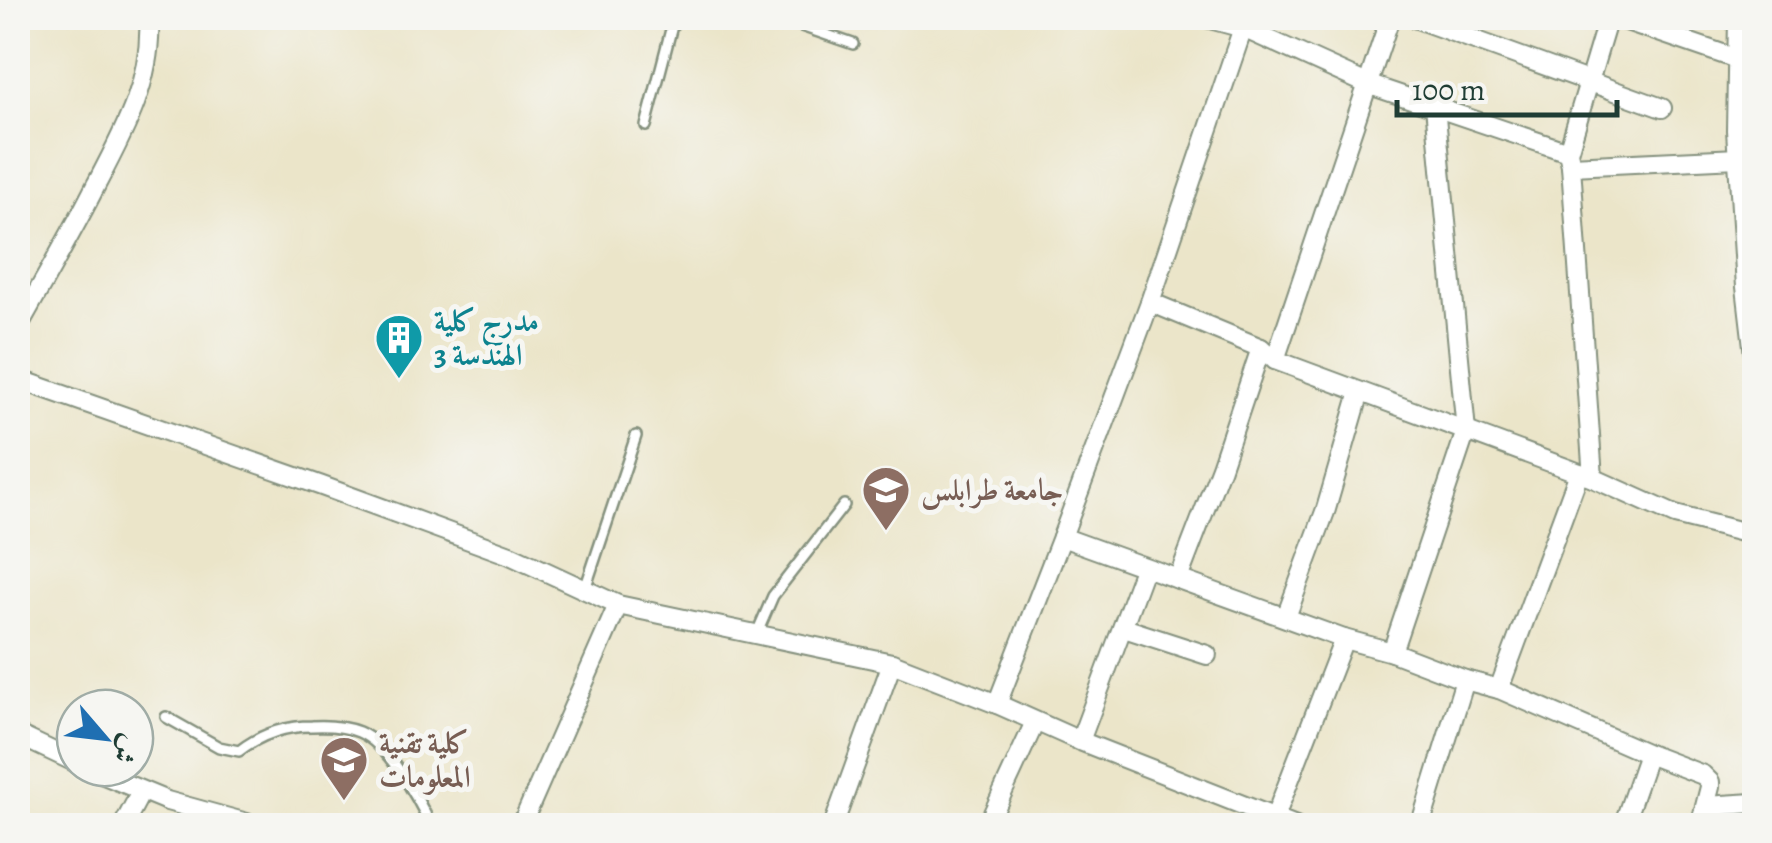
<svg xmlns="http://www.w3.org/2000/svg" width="1772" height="843" font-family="Alegreya,Amiri,serif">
<rect width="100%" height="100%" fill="#f6f6f2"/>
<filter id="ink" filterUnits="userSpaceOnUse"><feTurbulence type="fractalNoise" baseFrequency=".01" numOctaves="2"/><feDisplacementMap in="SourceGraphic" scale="20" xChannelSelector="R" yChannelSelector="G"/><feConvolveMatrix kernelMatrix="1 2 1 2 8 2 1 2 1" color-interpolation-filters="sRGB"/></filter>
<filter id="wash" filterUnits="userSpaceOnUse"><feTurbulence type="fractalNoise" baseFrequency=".0048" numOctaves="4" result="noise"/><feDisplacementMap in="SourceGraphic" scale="40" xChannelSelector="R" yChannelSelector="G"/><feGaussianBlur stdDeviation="2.25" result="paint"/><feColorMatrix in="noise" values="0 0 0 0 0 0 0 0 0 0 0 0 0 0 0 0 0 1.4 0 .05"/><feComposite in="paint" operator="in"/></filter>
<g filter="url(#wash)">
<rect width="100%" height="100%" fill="#ebe5c9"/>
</g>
<g filter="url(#ink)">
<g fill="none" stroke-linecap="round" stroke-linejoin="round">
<!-- service casing -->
<g stroke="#85917e" stroke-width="14">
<g id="service">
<path d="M778,18L853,44"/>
<path d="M646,126L674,18"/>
<path d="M585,589L636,436"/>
<path d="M757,633L773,596L844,505"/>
<path d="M166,717L219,747L239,751C261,734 284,726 312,726C328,725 344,726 359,732C388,744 418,798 431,826"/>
</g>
</g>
<!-- minor casing -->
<g stroke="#85917e" stroke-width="22">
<g id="minor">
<path d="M1206,18L1243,28L1367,84L1568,152"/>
<path d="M1414,18L1662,108"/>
<path d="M1618,18L1737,59"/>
<path d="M1738,18L1736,130L1746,287L1754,355"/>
<path d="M1571,166L1738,158"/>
<path d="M1150,302L1261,348L1275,360L1593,478L1675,515L1754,535"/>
<path d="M18,327C44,280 72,233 96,185C124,132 153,79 149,18"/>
<path d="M1275,360L1390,18"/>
<path d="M18,379L322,486L510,555L618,605L892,663L997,704L1080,741L1296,826"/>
<path d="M1593,478L1571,166L1568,152L1608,18"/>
<path d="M1062,537L1344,639L1392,652L1465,680L1499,689L1648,754L1703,775L1710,782V787L1700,826"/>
<path d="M1178,579L1221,467L1261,348"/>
<path d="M1286,617L1326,509L1360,392"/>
<path d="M1124,628L1207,655"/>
<path d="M1392,652L1466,431L1435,106"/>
<path d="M1499,689L1579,473"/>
<path d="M997,704L1062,537L1150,302L1243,28"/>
<path d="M18,735L75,762"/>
<path d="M1080,741L1144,569"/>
<path d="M87,768L167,801L258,826"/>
<path d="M1706,806L1754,803"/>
<path d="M1275,817L1344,639"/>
<path d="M989,822L1035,722"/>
<path d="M123,826L141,792"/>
<path d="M521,826L618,605"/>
<path d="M833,826L892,663"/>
<path d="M1420,826L1465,680"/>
<path d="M1623,826L1648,754"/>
</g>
</g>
<!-- service -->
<use href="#service" stroke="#fff" stroke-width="9"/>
<!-- minor -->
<use href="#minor" stroke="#fff" stroke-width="18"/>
</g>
</g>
<!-- icons -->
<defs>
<g id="building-pin" transform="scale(2.5)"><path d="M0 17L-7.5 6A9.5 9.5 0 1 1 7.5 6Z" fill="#0f9aa8" stroke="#f6f6f2"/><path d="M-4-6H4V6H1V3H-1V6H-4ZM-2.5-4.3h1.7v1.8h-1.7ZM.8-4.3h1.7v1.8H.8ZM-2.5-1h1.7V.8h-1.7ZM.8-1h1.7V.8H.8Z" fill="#fff"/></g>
<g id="university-pin" transform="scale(2.5)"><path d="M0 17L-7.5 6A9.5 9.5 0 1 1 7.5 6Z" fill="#8d6e63" stroke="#f6f6f2"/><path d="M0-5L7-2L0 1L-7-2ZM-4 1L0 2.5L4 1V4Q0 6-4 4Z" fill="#fff"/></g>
</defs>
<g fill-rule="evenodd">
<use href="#building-pin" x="399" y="338"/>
<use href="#university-pin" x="886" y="490"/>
<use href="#university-pin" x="344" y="760"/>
</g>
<g text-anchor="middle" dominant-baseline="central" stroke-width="10" stroke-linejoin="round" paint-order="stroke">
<!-- culture labels -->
<g font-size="30" font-weight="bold" fill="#0d838f" stroke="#f6f6f2" text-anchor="start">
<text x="434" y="321">مدرج كلية<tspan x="434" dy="34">الهندسة 3</tspan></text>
</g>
<!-- education labels -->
<g font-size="30" font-weight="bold" fill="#785e54" stroke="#f6f6f2" text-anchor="start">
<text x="921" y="490">جامعة طرابلس</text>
<text x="379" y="743">كلية تقنية<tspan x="379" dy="34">المعلومات</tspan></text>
</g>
</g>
<!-- margin -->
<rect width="1772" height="843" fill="none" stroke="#f6f6f2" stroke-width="60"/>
<!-- north arrow -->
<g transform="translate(105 738) rotate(118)"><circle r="48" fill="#f6f6f2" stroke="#a0aca6" stroke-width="2.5"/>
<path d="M0-8L18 38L0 25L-18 38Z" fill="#1f6fb2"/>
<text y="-15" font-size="28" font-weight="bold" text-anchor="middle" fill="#1f3d34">ش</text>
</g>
<!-- scale -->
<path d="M1397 100v15h220v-15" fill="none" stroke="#1f3d34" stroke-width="5"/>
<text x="1412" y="100" font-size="30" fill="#1f3d34" stroke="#f6f6f2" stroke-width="8" paint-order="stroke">100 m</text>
</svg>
